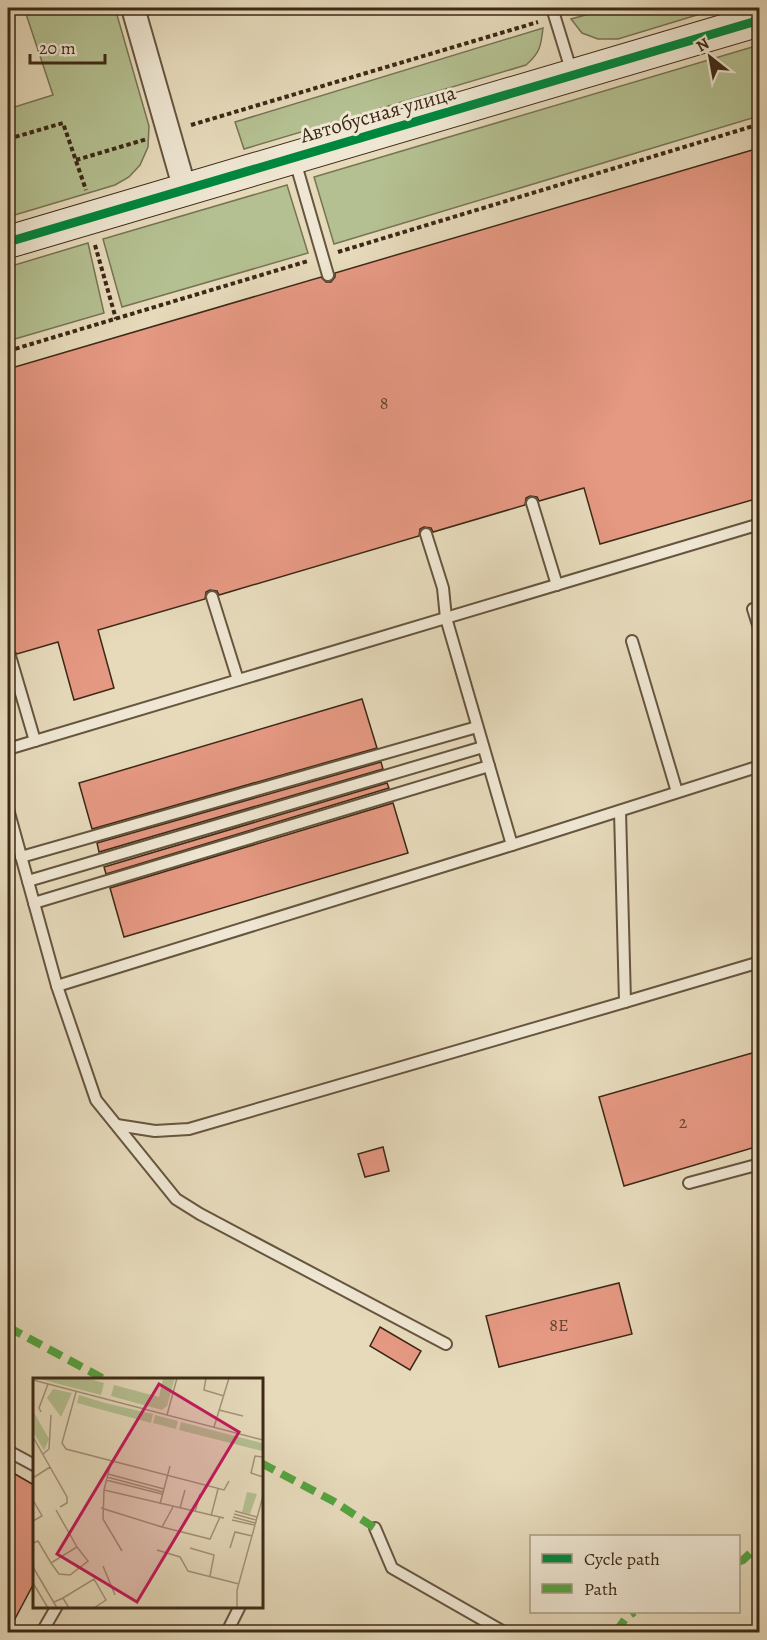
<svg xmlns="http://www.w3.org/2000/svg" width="767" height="1640" font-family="Alegreya,serif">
<rect width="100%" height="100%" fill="#e6dabb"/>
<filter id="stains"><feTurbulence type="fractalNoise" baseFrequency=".00333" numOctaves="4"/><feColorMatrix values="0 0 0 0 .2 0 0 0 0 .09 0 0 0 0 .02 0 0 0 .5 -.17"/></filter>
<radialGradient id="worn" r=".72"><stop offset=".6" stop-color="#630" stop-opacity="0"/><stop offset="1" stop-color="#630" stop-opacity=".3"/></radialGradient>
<!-- green -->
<g fill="#b4c091" stroke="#787454" stroke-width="1.5">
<path d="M24,8H115L149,126L148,147L140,165L129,177L115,185L8,217V109L53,95Z"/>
<path d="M611,8H720L618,39H598L582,33L571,19Z"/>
<path d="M543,28C541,46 540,53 526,65L244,149L235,122Z"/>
<path d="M759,45V116L334,244L314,177Z"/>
<path d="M287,185L308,253L122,307L103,239Z"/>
<path d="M88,243L104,313L8,341V267Z"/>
</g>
<!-- building -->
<g fill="#e59882" stroke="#3c2916" stroke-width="1.5">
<path d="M759,148V498L600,544L584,488L539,501L537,497L530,496L526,498L525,505L433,532L431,528L424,527L420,529L419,536L219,595L217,591L210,590L206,592L205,599L98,630L114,688L74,700L58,642L17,654L12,649H8V369L321,277L326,282H331L335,277V273Z"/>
<path d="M362,699L377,748L92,829L79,783Z"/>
<path d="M381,762L383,769L99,852L97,843Z"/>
<path d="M387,783L389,788L106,874L104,867Z"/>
<path d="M393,803L408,853L124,937L110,888Z"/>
<path d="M759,1051V1146L624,1186L599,1097Z"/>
<path d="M383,1147L389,1171L365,1177L358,1154Z"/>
<path d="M619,1283L632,1334L499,1367L486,1316Z"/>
<path d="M380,1327L421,1351L410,1370L370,1346Z"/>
<path d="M8,1470L34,1485V1583L8,1632Z"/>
</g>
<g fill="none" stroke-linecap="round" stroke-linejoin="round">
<!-- lane casing -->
<g stroke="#66553f" stroke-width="14">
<g id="lane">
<path d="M552,8L572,73"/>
<path d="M295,161L328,275"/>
<path d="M532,503L557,585"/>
<path d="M426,534L443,588L446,618L512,845"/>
<path d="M212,597L238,680"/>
<path d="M753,609L760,631"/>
<path d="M632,641L677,792"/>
<path d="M10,656L35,741"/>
<path d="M8,749L760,524"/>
<path d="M8,809L57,986L512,845L760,766"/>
<path d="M21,857L477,727"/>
<path d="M28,881L483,747"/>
<path d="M34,903L489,766"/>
<path d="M57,986L96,1100L176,1199L200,1214L446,1344"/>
<path d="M625,1002L760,962"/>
<path d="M117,1125L155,1131L189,1129L625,1002L620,811"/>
<path d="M689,1183L760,1164"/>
<path d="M8,1451L34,1465"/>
<path d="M375,1528L392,1568L504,1632"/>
<path d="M42,1632L57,1606"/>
<path d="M227,1632L240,1606"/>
</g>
</g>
<!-- street casing -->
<g stroke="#66553f" stroke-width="26">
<path id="street" d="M133,8L185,190"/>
</g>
<!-- secondary casing -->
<g stroke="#3c2916" stroke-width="34">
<path id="secondary" d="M8,242L760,20"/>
</g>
<!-- path -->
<g stroke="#3c2916" stroke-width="4" stroke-dasharray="4.5 3" stroke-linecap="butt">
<path d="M571,12L585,8"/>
<path d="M191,125L538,22"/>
<path d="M8,139L63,123L86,190"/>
<path d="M76,160L147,139"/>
<path d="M95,245L116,319"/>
<path d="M338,252L760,124"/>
<path d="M8,351L308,261"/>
</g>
<!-- lane -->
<use href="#lane" stroke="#efe7d3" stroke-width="10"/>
<!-- street -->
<use href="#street" stroke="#efe7d3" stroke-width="22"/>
<!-- secondary -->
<use href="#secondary" stroke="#efe7d3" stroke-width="32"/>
<!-- quiet -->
<g stroke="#54a340" stroke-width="8" stroke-dasharray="15 8" stroke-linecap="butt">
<path d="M8,1327L104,1379"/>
<path d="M261,1463L333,1501L375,1528"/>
<path d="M738,1562L743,1560L760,1544"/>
<path d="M616,1632L625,1619L634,1612"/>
</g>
<!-- cycleway casing -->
<g stroke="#efe7d3" stroke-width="13">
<path id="cycleway" d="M8,242L760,20"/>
</g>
<!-- cycleway -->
<use href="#cycleway" stroke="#00873e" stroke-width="9"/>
</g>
<g text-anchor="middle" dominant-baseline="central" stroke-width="6" stroke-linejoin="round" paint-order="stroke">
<!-- number labels -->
<g font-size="18" fill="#664531">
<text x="384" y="403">8</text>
<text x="683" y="1122">2</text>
<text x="559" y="1325">8Е</text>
</g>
<!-- street labels -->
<g font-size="21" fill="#3c2916" stroke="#efe7d3">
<text transform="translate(378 114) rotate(-16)">Автобусная улица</text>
</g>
</g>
<!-- overview -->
<g transform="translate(33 1378)">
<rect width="230" height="230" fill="#e6dabb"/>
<path d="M3,0H53L71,5L68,17ZM130,0H142L134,28L129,32L78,18L81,7L126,19ZM20,11L39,15L28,39L14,20ZM46,17L72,25L120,36L118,45L44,25ZM0,33L16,61L11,72L0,54ZM122,37L145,43L143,51L120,45ZM148,44L229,65V73L146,52ZM214,114L224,116L217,136L209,134Z" fill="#b4c091"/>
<path fill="none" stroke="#a29379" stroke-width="1.5" d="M173,0L171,12L191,18M0,2L230,62M43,14L29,65L33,71L191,112L196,103M186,32L210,38M8,34L6,30L15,6M134,37L144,0M181,49L196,0M0,59L34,119V125L27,129M10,76L16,71L18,37M230,79L222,78L218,95L230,99M78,84L71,112L191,140M75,96L131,111M74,99L130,114M0,100L17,89M73,102L129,116M71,112L70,141L89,173M0,122L9,138L0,143M127,126L137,88M68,130L129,149L140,129M147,130L152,112M202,133L224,139M162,134L167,116M201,136L223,142M178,138L185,111M200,139L222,145M199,142L221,147M129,149L177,161L187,139M0,165L5,163L18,185L44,169L23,132M157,170L181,177L177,198M197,170L202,154L219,158M124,172L147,179L155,193L206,206M18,185L26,196L37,197L55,183L44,169M70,188L82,217M0,189L24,230M0,205L15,230M30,220L61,201L73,222L61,230M21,224L30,220L36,230M204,230V212L230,118"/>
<path fill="#c2185b" fill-opacity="0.15" stroke="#c2185b" stroke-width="3" d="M126,6L206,54L104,224L24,176Z"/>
<rect width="230" height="230" fill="none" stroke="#3c2916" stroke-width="3"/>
</g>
<!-- margin -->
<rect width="767" height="1640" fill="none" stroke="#e6dabb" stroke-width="30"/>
<rect x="9" y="9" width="749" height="1622" fill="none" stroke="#3c2916" stroke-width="3"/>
<rect x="15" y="15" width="737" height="1610" fill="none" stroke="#3c2916" stroke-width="1.5"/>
<!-- legend -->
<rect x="530" y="1535" width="210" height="78" fill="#efe7d3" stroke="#a79b87" stroke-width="1.5"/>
<rect x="542" y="1554" width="30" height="9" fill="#00873e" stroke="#a79b87" stroke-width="1.5"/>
<text x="584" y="1565" font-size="18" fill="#3c2916">Cycle path</text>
<rect x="542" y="1584" width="30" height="9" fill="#54a340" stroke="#a79b87" stroke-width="1.5"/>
<text x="584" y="1595" font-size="18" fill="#3c2916">Path</text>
<!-- north arrow -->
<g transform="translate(710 57) rotate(329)" stroke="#efe7d3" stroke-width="4.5" paint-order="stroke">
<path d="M0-4.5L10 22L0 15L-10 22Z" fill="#3c2916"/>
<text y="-9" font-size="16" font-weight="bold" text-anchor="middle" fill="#3c2916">N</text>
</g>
<!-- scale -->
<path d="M30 54v9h75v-9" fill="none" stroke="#3c2916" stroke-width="3"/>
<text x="39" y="54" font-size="18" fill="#3c2916" stroke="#efe7d3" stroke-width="4.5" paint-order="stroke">20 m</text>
<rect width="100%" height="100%" filter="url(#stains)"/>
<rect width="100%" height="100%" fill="url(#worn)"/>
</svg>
